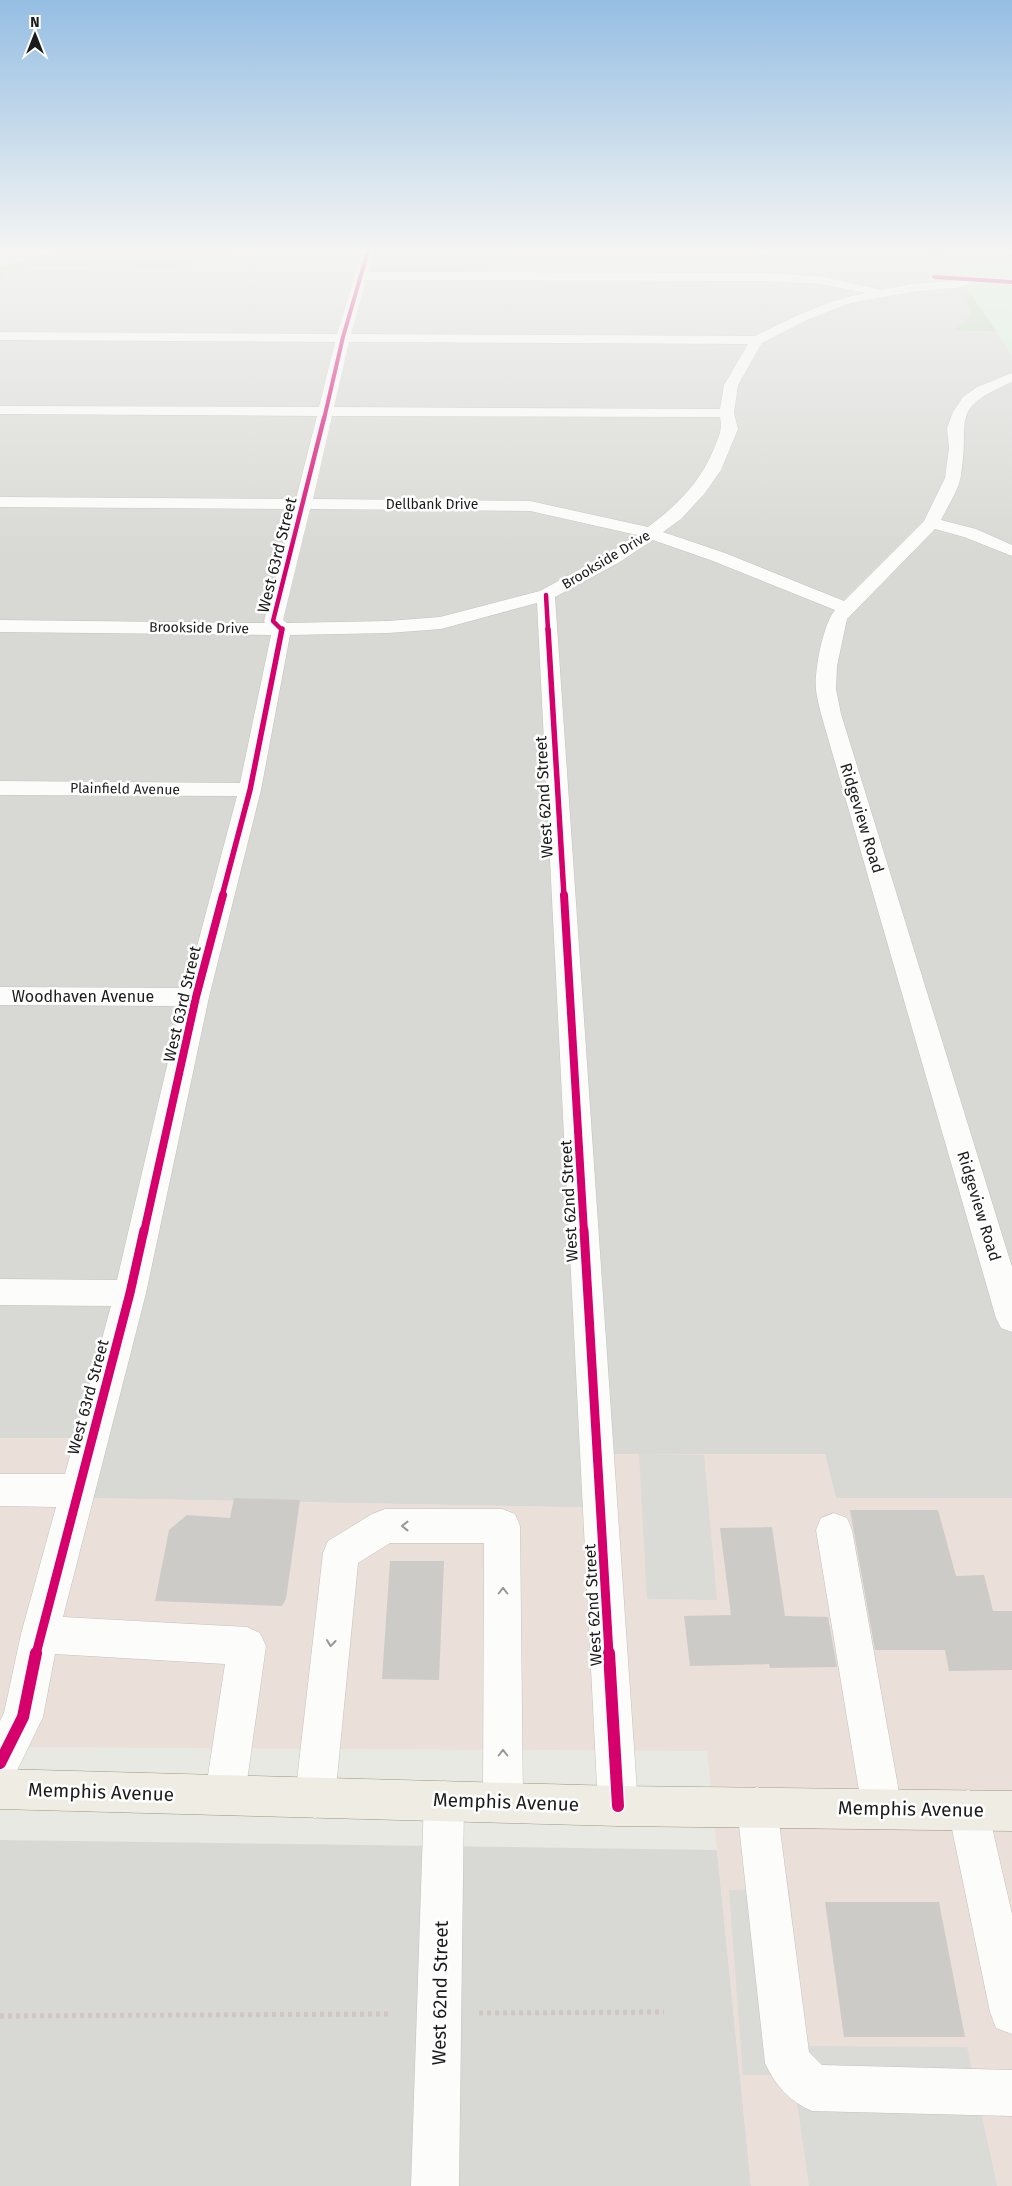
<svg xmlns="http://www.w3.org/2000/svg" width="1012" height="2186" font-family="'Fira Sans',sans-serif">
<rect width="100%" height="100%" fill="#e9e9e4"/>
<!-- residential -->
<g fill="#d8d8d5">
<path d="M271,251L917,252L949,262L1012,355V1498H836L825,1454L614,1508L87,1498L101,1438H0V280L31,266L180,267L214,258Z"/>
<path d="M0,1840L717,1850L751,2186H0Z"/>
</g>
<!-- commercial -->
<path fill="#ebdfd9" d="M0,1438H102L87,1498L614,1508L608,1454H825L836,1498H1012V2186H751L707,1751L0,1747Z"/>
<!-- forest -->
<g fill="#c0d7ba">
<path d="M58,251H271L214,258L180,267L31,266L0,280V267Z"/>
<path d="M909,251H1012L1008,332L955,330L971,315L966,298L990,283L977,268Z"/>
</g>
<!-- park -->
<path fill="#d2f0d7" d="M942,251H1012V355Z"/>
<!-- parking -->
<g fill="#dadad7">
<path d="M639,1454L704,1455L717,1600L647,1599Z"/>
<path d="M789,1889L805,2046L967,2047L997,2186H809L793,2075H743L729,1890Z"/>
</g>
<!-- building -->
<g fill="#cccbc7">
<path d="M234,1498L300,1500L286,1599L282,1606L155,1601L169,1530L187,1515L230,1518Z"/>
<path d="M850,1510H938L956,1576L984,1575L993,1611H1012V1670L949,1671L945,1650H875Z"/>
<path d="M772,1527L785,1616L828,1617L837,1667L770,1668L769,1664L690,1666L684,1616L731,1615L720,1528Z"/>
<path d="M390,1561H444L439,1680L382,1679Z"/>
<path d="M825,1902H939L965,2037H844Z"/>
</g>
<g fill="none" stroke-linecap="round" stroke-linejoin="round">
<!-- minor casing -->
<g stroke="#c2c2c0" stroke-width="1">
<g id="minor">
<path d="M362,251H374L368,272L760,273L820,276L882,290L911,284L968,280L970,283L964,287L911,292L851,303L809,319L762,343L738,385L734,413L738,429L721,470L705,493L681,519L663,532L725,553L844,601L924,521L945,478L949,448L947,428L953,412L963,397L977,387L1012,373V382C947,410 971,418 961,475C959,490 947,507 941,520L976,529L1012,545V556L964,537L935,529L847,619L837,666L836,689L841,714L1012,1267V1332L1001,1328L996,1318L821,714C819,706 817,698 816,690C814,672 823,624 835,610L713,561L653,540L618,563L555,597L638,1806L632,1820L618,1826L604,1820L598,1806L537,603L441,629L388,633L290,635L261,790L209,997L146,1293L63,1617L247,1627L260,1633L266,1646L245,1795L239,1809L225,1815L211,1809L205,1795L225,1664L55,1654L43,1717L14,1777L0,1783V1721L4,1713L21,1634L56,1507L0,1506V1474H65L111,1306L0,1305V1279L117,1280L181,1006L0,1005V987L186,988L237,796L0,795V781L240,783L271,635L0,632V620L265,623L264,621L294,509L0,507V497L296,499L317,416L0,414V406L319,407L335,342L0,340V332L337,334ZM366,280L760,281L820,284L866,293C826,300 791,318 755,336L351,334ZM349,342L748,344L724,385L720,409L334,407ZM332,416L720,417C723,431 718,438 713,451C699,484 676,506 648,527L530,501L313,499ZM310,509L530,511L637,535L606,555L540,591L440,617L388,621L287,623L283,620Z"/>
<path d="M385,1509H502L515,1514L520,1526L523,1802L517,1816L503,1822L489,1816L483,1802L484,1543H390L358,1563L335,1798L329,1812L315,1818L301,1812L295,1798L323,1553L328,1541L372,1514Z"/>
<path d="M834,1513L847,1518L852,1530L902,1809L896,1823L882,1829L868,1823L862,1809L816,1530L821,1518Z"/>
<path d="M444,1781L458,1787L464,1801L459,2186H411L424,1801L430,1787Z"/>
<path d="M757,1787L771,1793L777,1807L809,2052L822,2065L1012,2070V2116L812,2111C790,2102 775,2085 765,2063L737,1807L743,1793Z"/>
<path d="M968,1790L982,1796L988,1810L1012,1914V2034L996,2028L990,2012L948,1810L954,1796Z"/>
</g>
</g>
<!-- major casing -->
<g stroke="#9d9982" stroke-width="1">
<path id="major" d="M0,1769L618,1786L1012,1791V1831L618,1826L0,1809Z"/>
</g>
<!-- path -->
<g stroke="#d0c6c2" stroke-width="5" stroke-dasharray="4 4" stroke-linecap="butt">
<path d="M479,2013L664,2012"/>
<path d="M0,2016L389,2014"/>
</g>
<!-- minor -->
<use href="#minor" fill="#fcfcfb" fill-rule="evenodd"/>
<!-- major -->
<use href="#major" fill="#efece3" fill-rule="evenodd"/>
<!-- cycleway-far5 casing -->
<g stroke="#fff" stroke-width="5">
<g id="cycleway-far5">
<path d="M934,277L1012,282"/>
<path d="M324,419L343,337L368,251"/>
</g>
</g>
<!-- cycleway-far4 casing -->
<g stroke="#fff" stroke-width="6">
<g id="cycleway-far4">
<path d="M546,595L548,630"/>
<path d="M282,630L273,621L324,418"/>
</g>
</g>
<!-- cycleway-far3 casing -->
<g stroke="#fff" stroke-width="8">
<g id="cycleway-far3">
<path d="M548,629L564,896"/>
<path d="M222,896L250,790L282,629"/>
</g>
</g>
<!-- cycleway-far2 casing -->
<g stroke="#fff" stroke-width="11">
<g id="cycleway-far2">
<path d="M564,895L584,1232"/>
<path d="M144,1232L196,997L223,895"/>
</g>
</g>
<!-- cycleway-far1 casing -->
<g stroke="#fff" stroke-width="12">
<g id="cycleway-far1">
<path d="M584,1230L609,1654"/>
<path d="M36,1654L130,1293L144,1230"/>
</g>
</g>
<!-- cycleway casing -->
<g stroke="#fff" stroke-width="15">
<g id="cycleway">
<path d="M609,1653L618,1806"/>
<path d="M0,1763L23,1717L36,1653"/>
</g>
</g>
<!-- cycleway-far5 -->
<use href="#cycleway-far5" stroke="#d6006c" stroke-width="4"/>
<!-- cycleway-far4 -->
<use href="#cycleway-far4" stroke="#d6006c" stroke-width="4.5"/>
<!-- cycleway-far3 -->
<use href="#cycleway-far3" stroke="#d6006c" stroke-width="5.5"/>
<!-- cycleway-far2 -->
<use href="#cycleway-far2" stroke="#d6006c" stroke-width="8"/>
<!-- cycleway-far1 -->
<use href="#cycleway-far1" stroke="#d6006c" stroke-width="9"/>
<!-- cycleway -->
<use href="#cycleway" stroke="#d6006c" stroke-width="12"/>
</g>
<!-- one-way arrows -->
<defs><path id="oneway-chevron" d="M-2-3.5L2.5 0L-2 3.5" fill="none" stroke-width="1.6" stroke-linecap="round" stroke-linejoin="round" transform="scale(1.25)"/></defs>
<g stroke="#979796">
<use href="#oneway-chevron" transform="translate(405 1526) rotate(180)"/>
<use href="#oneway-chevron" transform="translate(503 1591) rotate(-90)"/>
<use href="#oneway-chevron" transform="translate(331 1643) rotate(96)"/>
<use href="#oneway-chevron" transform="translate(503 1753) rotate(-90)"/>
</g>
<!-- sky -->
<linearGradient id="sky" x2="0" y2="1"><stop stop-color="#95bee3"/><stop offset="0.45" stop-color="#f5f5f3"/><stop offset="1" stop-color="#f5f5f3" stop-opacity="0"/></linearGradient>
<rect width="1012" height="557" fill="url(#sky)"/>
<g text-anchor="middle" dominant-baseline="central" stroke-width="5" stroke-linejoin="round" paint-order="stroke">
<!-- far-street labels -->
<g font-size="14" fill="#1b1b1b" stroke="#fff">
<text x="432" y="504">Dellbank Drive</text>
<text transform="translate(606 560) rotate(-31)">Brookside Drive</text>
<text transform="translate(199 628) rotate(1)">Brookside Drive</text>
<text transform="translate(125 789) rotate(1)">Plainfield Avenue</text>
</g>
<!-- street labels -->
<g font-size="16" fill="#1b1b1b" stroke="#fff">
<text transform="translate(277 555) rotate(-76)">West 63rd Street</text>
<text transform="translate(544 797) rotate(-93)">West 62nd Street</text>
<text transform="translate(862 818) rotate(73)">Ridgeview Road</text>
<text x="83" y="996">Woodhaven Avenue</text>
<text transform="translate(182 1004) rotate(-77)">West 63rd Street</text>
<text transform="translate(569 1201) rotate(-93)">West 62nd Street</text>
<text transform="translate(979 1206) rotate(73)">Ridgeview Road</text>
<text transform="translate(88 1397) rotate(-75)">West 63rd Street</text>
<text transform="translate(593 1605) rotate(-93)">West 62nd Street</text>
</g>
<!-- near-street labels -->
<g font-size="19" fill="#1b1b1b" stroke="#fff">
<text transform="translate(101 1792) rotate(2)">Memphis Avenue</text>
<text transform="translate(506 1802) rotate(2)">Memphis Avenue</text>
<text transform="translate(911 1809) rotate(1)">Memphis Avenue</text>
<text transform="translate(440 1993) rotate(-89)">West 62nd Street</text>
</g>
</g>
<!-- north arrow -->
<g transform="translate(35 35)" stroke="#ffffff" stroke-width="4" paint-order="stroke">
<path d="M0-4L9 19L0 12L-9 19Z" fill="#1b1b1b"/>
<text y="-8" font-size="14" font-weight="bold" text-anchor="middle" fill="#1b1b1b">N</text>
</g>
</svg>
